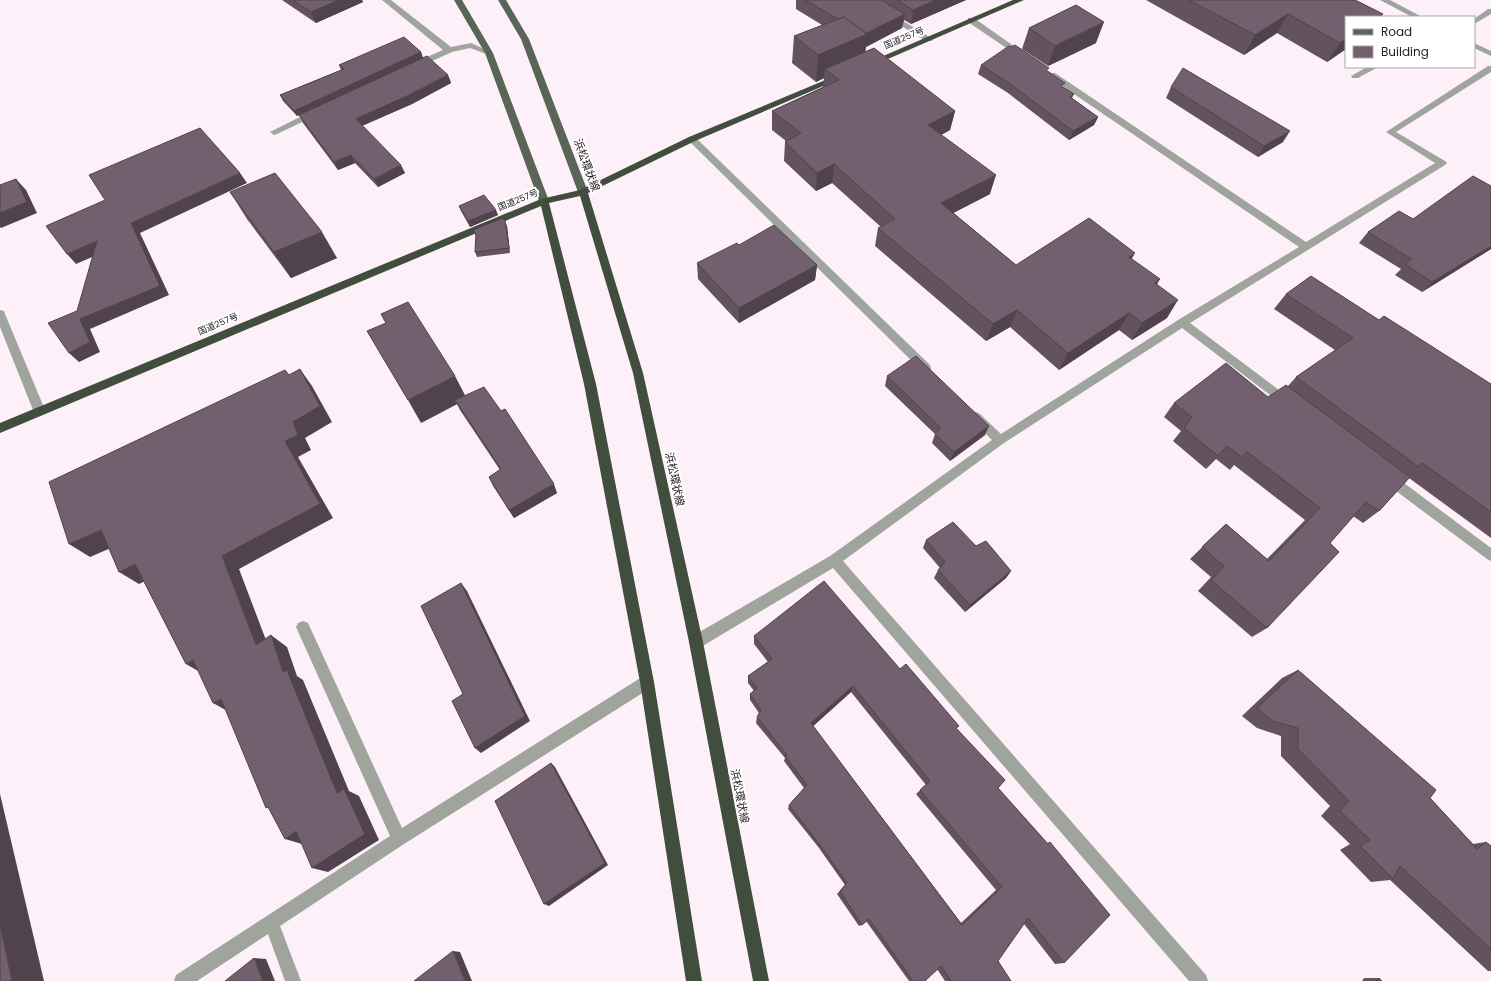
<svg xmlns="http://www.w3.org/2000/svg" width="1491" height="981" font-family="Poppins,'Noto Sans JP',sans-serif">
<rect width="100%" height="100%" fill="#fdf0f9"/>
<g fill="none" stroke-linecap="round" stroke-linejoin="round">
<!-- minor -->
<g fill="#9fa59d" fill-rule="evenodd">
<path d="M382,0H391L451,47L471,43L493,53L489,55L470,48L452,52L419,67H413L412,65L413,63L443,50Z"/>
<path d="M859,0H868L933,39L932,41H926Z"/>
<path d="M1380,0H1390L1422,17H1412Z"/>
<path d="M1488,9H1491V14L1474,24V19Z"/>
<path d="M968,18H974L1028,56L1024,58H1021L968,22Z"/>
<path d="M1474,43L1491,51V56L1474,48Z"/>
<path d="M1488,66H1491V72L1396,132L1445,161L1447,163L1445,165L1190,323L1291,399L1293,402L1291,405L1287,406L1283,405L1182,328L1004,443L843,561L1206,975L1208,981H1189L833,568L701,647L696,648L691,647L689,642L691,637L830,556L992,440L972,420L970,417L972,414L976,412L980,414L1001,434L1178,320L1299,247L1049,77L1048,75L1049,73H1055L1306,242L1435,163L1386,132Z"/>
<path d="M1367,67H1378L1358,78H1352L1351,76Z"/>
<path d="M316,109L319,110L320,112L319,114L277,134L274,135L270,132Z"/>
<path d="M692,136L695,137L930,365L931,368L930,371L926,372L922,371L689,141L688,139L689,137Z"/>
<path d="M0,310L4,311L5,314L45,410L43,413L39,415L35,413L33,410L0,327Z"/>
<path d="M1388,473L1392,474L1491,548V561L1487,559L1384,482L1382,478L1384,474Z"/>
<path d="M303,621L308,623L402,828L642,677L647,675L652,677L654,682L652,687L404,844L280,926L301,981H285L268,934L197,981H174L176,975L390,836L296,627L298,623Z"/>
</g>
<!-- major -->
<g fill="#596556" fill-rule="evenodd">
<path d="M454,0H462L493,53L549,201L547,203H541L539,201L485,53Z"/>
<path d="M498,0H506L529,39L588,192L586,194L583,195L578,192L521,39Z"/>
</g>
<!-- highway -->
<g fill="#414e3e" fill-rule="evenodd">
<path d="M1013,0H1024L874,65H868L867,63Z"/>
<path d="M835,76H841L842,78L695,141L588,193L643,373L703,642L769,981H753L689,642L633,373L580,196L549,203L596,384L654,682L702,981H686L640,682L584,384L541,206L0,433V423L541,199L580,190L689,137Z"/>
</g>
</g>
<!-- wall -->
<g fill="#63535f" fill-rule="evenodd">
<path d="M282,0H362L363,2L316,23Z"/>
<path d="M796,0H966L911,24L904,20L902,28L866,47L865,52L955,111L950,130L941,135L990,194L953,213L1016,265L1131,259L1157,284L1167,318L1132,340L1119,330L1059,370L1010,327L986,341L875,246L878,228L881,227L832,183L816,191L784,161L785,142L786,141L772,130V111L823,87L824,78L816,82L792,63L794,36L822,25L796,9Z"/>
<path d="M1146,0H1355L1383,14L1381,17H1346V49L1327,62L1277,33L1244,55Z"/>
<path d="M1029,28L1096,43L1048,66L1022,49Z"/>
<path d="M421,52L423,58L448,75L451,83L412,104L362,126L405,173L378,187L355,163L338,170L303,123L299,115L297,116L283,101L280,95L341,70L339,65Z"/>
<path d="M981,65L1048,72L1063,88L1074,94L1072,98L1098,117L1094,125L1069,140L1008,93L978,74Z"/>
<path d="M1171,87L1283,142L1258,157L1166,98Z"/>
<path d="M1491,186V249L1422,292L1395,275L1401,269L1359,243L1368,232L1413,219Z"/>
<path d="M230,192L337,258L291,278L247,219Z"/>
<path d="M459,206L498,215L470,227L461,211Z"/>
<path d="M507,226L510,253L477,257L475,252L476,236L473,230Z"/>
<path d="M739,245L817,265L815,280L739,323L698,279L697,263Z"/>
<path d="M1286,294L1379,320L1491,384V538L1409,478L1379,511L1363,523L1353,516L1330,543L1267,628L1252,637L1198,591L1211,577L1190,559L1226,524L1267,559L1305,520L1234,465L1230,470L1216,459L1206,469L1173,441L1181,431L1164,417L1174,403L1268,397L1288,386L1296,377L1335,350L1274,309Z"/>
<path d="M887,376L985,435L950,461L932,443L935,434L885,386Z"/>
<path d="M465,396L557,493L514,518L493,486L489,477L500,470L460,410L457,404L421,423Z"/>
<path d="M926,540L976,546L1011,571L1006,578L965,612L934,578L938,570L940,568L923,548Z"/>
<path d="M754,636L900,669L959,726L956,728L998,788L1047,843L1050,842L1064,963L1055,964L1024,924L998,961L1011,981H945L937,969L925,981H909L866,921L862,925L859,926L837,894L845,885L819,848L788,809L789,805L804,788L784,761L785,758L756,723L757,717L759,713L750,700V694L754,691L748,683V676L768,662L754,644ZM851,692L926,785L916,794L996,890L961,923L813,726Z"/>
<path d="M1298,670L1430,798L1473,844L1486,842L1491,846V971H1488L1390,880L1371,882L1340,850L1350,844L1321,816L1330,806L1281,756V736L1257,728L1242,716L1282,678Z"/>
<path d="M1364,978H1379L1382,981H1362Z"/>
</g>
<!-- shaded-wall -->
<g fill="#50434d">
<path d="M339,0H362L363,2L316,23L311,12Z"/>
<path d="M936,0H966L911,24L913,10Z"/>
<path d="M905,14L902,28L866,47L864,61L825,69L824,78L816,82L818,55L864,35Z"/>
<path d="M1288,14L1277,33L1244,55L1255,35Z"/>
<path d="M1104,22L1096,43L1048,66L1055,46Z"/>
<path d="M1346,39V49L1327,62L1340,43Z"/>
<path d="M421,52L423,58L297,116L294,111Z"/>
<path d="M448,75L451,83L412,104L359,127L356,119Z"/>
<path d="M955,111L950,130L924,144L928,125Z"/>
<path d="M1098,117L1094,125L1069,140L1073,131Z"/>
<path d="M1290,131L1283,142L1258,157L1264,146Z"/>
<path d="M351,155L355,163L338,170L334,162Z"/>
<path d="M834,164L832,183L816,191L817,173Z"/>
<path d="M401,165L405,173L378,187L374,179Z"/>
<path d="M240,173L247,183L140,233L169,295L90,329L100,352L79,362L69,353L80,319L131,223Z"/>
<path d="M996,175L990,194L936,222L941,203Z"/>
<path d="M16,179L26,190L37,213L1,228L0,227V213Z"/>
<path d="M496,210L498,215L470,227L468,221Z"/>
<path d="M505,221L507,226L510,253L509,248Z"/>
<path d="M322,232L337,258L291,278L274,252Z"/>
<path d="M97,241L106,251L76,264L67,254Z"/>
<path d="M1491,246V249L1422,292L1432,282Z"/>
<path d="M1135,253L1125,271L1129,257Z"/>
<path d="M817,265L815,280L739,323V308Z"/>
<path d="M1160,279L1150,297L1155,283Z"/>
<path d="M1178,300L1167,318L1132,340L1142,323Z"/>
<path d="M1017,310L1010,327L986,341L993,324Z"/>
<path d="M1129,313L1119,330L1059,370L1068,353Z"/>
<path d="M300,369L312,386L332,422L305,438L311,450L298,457L333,518L239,569L272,656L256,645L222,556L285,441L293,422Z"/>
<path d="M455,376L467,399L455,400L457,404L421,423L408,400Z"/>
<path d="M989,426L985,435L950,461L954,452Z"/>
<path d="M554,484L557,493L514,518L509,510Z"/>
<path d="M101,530L120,544L90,557L69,544Z"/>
<path d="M135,564L154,577L139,584L119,572Z"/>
<path d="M1011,571L1006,578L965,612L970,605Z"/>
<path d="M461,583L467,591L530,721L481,753L475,748Z"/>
<path d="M271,635L287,647L297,676L303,680L349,791L359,796L379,840L328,872L312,868L283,672Z"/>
<path d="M193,660L205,675L186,664Z"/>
<path d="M853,686L851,692L810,729L811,723Z"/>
<path d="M221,699L231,713L213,703Z"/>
<path d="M551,763L555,767L608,865L549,906L544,904Z"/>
<path d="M0,794L44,981H12L0,925Z"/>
<path d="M296,831L302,844L285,839Z"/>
<path d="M453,951L460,952L472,981H465Z"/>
<path d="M254,958L266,959L275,981H263Z"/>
</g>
<!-- building -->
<g fill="#73606e" stroke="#50434d" fill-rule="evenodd">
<path d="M293,0H339L311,12Z"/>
<path d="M805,0H881L905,14L866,33L844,17L838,19Z"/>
<path d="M897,0H936L913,10Z"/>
<path d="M1189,0H1355L1383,14L1378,17H1346V39L1340,43L1288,14L1255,35Z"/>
<path d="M1076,5L1104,22L1055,46L1029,28Z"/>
<path d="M844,17L867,34L818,55L794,36Z"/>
<path d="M404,37L421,52L294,111L280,95L344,69L339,65Z"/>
<path d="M1015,45L1049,68L1046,70L1065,83L1061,86L1074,94L1070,97L1098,117L1073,131L1010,84L981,65L1009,46L1011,47Z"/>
<path d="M874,48L955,111L928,125L996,175L941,203L1016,265L1089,218L1135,253L1129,257L1160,279L1155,283L1178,300L1142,323L1129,313L1068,353L1017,310L993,324L878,228L895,219L834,164L817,173L785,142L801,133L772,111L839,80L825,69Z"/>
<path d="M427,56L448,75L409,95L356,119L401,165L374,179L351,155L334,162L299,115Z"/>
<path d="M1183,68L1290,131L1264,146L1171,87Z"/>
<path d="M200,128L240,173L131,223L160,286L80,319L90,342L69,353L48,323L77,311L97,241L67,254L46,226L105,200L89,175Z"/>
<path d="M275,173L322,232L274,252L230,192Z"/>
<path d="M1473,176L1491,186V246L1432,282L1405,264L1411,259L1368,232L1399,211L1413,219Z"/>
<path d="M16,179L27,202L0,213V185Z"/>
<path d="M484,195L496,210L468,221L459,206Z"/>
<path d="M503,218L505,221L509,248L475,252L476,234L473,230Z"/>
<path d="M774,225L817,265L739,308L697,263L737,243L739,245Z"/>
<path d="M1311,276L1379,320L1384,316L1491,384V512L1422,463L1419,467L1296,377L1353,338L1286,294Z"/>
<path d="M408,302L455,376L408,400L367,331L386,323L381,314Z"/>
<path d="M916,356L989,426L954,452L935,434L941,428L887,376Z"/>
<path d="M1226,363L1268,397L1286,385L1410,477L1379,511L1366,502L1330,543L1339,552L1267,628L1211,580L1224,566L1202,547L1226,524L1269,561L1320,508L1247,452L1242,457L1227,446L1218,456L1184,428L1192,417L1174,403Z"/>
<path d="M300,369L320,406L293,422L298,435L285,441L320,504L222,556L256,645L271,635L283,672L287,670L337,793L344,789L365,834L312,868L296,831L285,839L268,807L266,808L221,699L213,703L193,660L186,664L135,564L119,572L101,530L69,544L49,482L285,370L289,375Z"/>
<path d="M484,387L501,411L505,409L554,484L509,510L489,477L501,469L455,400Z"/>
<path d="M953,522L976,546L986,541L1011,571L970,605L938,570L945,562L926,540Z"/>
<path d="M824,581L900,669L906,664L959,726L956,728L1005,780L998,788L1048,844L1050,842L1110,915L1064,963L1028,918L998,961L1011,981H951L941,966L925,981H913L869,919L862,925L840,891L847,883L820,845L789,805L807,785L785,756L787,755L757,717L761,710L750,694L757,688L748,676L772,659L754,636ZM853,686L930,781L920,790L1002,887L962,925L811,723Z"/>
<path d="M461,583L525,716L475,748L452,701L463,694L421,606Z"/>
<path d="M1298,670L1436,790L1430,798L1477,849L1486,842L1491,846V949L1400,866L1393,879L1360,846L1370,840L1340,811L1349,801L1298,749V728L1272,721L1257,708Z"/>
<path d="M551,763L605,863L544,904L495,801Z"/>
<path d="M0,925L12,981H0Z"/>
<path d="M453,951L465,981H414Z"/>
<path d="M254,958L263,981H225Z"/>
<path d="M1379,978L1382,981H1377Z"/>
</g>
<g text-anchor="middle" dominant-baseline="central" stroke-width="4" stroke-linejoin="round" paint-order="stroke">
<!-- far-street labels -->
<g font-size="9" fill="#282026" stroke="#fff">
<text transform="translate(904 38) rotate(-23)">国道257号</text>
<text transform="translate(518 200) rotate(-22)">国道257号</text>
<text transform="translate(218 324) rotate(-23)">国道257号</text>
</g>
<!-- street labels -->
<g font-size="11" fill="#282026" stroke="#fff">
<text transform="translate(587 165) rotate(70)">浜松環状線</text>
<text transform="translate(675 479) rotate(78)">浜松環状線</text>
<text transform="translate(740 796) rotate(79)">浜松環状線</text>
</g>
</g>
<!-- legend -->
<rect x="1345" y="16" width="130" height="52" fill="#ffffff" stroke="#a9a6a8"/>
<rect x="1353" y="29" width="20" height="6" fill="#596556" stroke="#a9a6a8"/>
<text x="1381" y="36" font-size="12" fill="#282026">Road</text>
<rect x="1353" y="46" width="20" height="12" fill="#73606e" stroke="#a9a6a8"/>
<text x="1381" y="56" font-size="12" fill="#282026">Building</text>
</svg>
